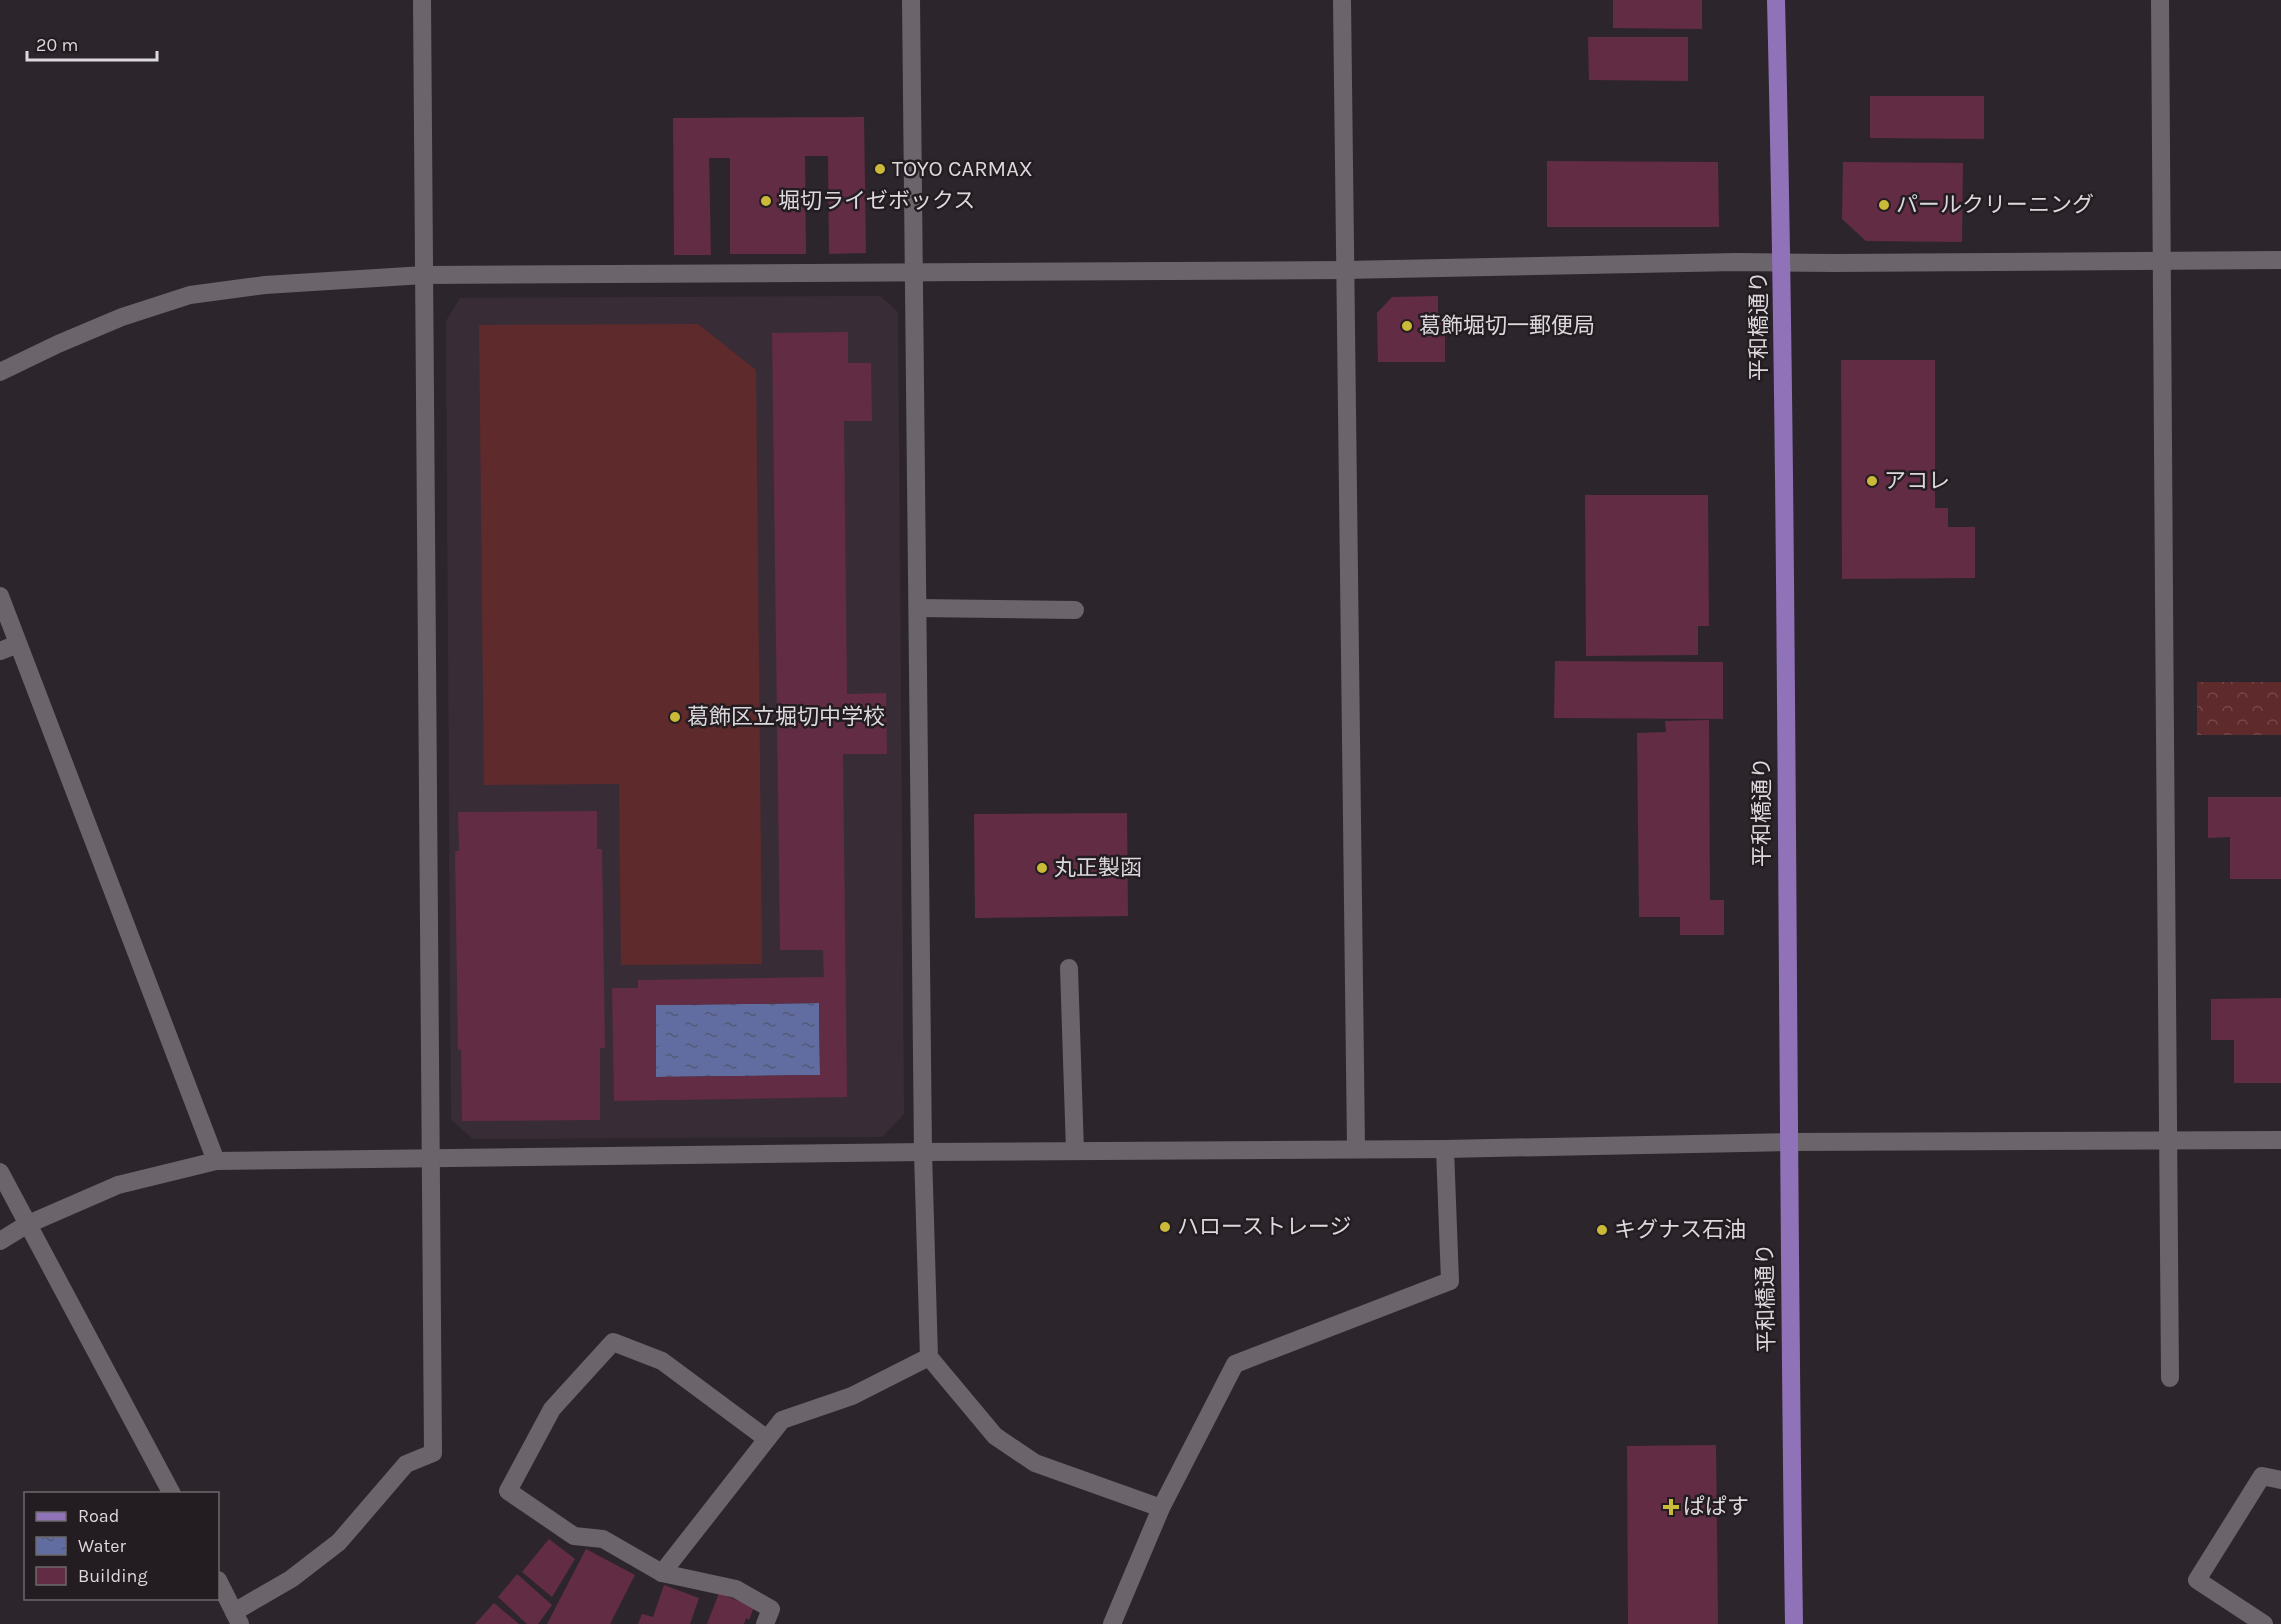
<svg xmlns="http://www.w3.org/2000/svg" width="2281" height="1624" font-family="Karla,'Noto Sans JP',sans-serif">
<defs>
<pattern id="forest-crowns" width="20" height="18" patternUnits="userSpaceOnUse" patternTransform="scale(1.5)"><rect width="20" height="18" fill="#5f2a2b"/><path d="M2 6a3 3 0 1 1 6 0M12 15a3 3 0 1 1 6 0" fill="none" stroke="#754849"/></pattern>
<pattern id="water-ripples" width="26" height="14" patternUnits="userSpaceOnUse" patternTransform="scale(1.5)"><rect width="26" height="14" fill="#616da1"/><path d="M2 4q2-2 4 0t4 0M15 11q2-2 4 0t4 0" fill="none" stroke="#535976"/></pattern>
</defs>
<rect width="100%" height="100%" fill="#2c262c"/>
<!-- built -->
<path fill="#382d37" d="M880,296L898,312L904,1114L882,1137L473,1139L451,1120L446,321L460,298Z"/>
<!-- forest -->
<rect fill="url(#forest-crowns)" x="2197" y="682" width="84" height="53"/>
<!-- garden -->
<path fill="#5f2a2b" d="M698,324L756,370L762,964L621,965L619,784L484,785L479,325Z"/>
<!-- water -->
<path fill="url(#water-ripples)" d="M819,1003L820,1075L656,1077V1005Z"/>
<!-- building -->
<g fill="#622c44" fill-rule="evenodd">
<path d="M1613,0H1702V29L1613,28Z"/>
<path d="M1588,37H1688V81L1589,80Z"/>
<path d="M1870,96H1984V139L1870,138Z"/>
<path d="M864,117L866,253L829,254L828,156H805L806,254H730V158H709L711,255H674L673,118Z"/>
<path d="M1547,161L1718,162L1719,227H1547Z"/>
<path d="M1843,162L1963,163L1962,242L1866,241L1842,219Z"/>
<path d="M1438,296V323L1445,322V362H1378L1377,313L1392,297Z"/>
<path d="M848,332V363H871L872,421H844L847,694L886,693L887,754H843L847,1097L614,1101L612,988H638V980L824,977L823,950H780L772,333ZM819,1003L820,1075L656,1077V1005Z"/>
<path d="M1841,360H1935V508H1948V527H1975V578L1842,579Z"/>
<path d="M1585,495H1708L1709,626H1698V655L1586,656Z"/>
<path d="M1555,661L1723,662V719L1554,718Z"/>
<path d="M1709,720L1710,900H1724V935H1680V917H1639L1637,733L1666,732L1665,721Z"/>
<path d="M2208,797H2281V879H2230V837L2208,838Z"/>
<path d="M597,811V849H602L605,1048H600V1120L462,1121L461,1050H458L455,851H459L458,812Z"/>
<path d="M1127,813L1128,916L975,918L974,814Z"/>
<path d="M2281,998V1083H2234V1040H2211V999Z"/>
<path d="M1716,1445L1718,1624H1628L1627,1446Z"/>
<path d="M549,1539L575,1559L552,1597L522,1572Z"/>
<path d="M586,1549L635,1575L610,1624H547Z"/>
<path d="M517,1574L552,1605L538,1624H527L498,1597Z"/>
<path d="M664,1585L699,1598L690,1624H638L642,1614L653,1617Z"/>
<path d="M719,1593L754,1607L749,1620L746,1618L744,1624H707Z"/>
<path d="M494,1603L519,1624H475Z"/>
</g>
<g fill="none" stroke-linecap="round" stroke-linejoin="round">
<!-- minor -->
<g stroke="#6b646b" stroke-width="18">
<path d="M911,0L923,1152L929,1357L995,1436L1035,1463L1161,1508"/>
<path d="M1342,0L1356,1148"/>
<path d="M2160,0C2159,459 2170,919 2170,1378"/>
<path d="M0,372L58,344L122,317L190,295L265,285L424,275L1345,270L1736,262L1834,263L2281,260"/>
<path d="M0,596L216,1161"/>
<path d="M918,608L1075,610"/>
<path d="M0,651L18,644"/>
<path d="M1069,968L1075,1151"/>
<path d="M0,1172L172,1494"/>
<path d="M0,1241L26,1225L118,1185L216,1161L923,1152L1445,1149L1788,1142L2281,1140"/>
<path d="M662,1573L603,1539L574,1536L508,1491L552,1409L613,1342L662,1361L767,1439"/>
<path d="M218,1580L240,1624"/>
<path d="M234,1612L291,1579L339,1542L406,1464L433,1453L422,0"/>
<path d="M765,1624L771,1609L736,1589L662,1573L782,1420L852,1396L929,1357"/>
<path d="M1112,1624L1161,1508L1235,1364L1450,1281L1445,1149"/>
<path d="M2264,1624L2197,1580L2262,1476L2281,1480"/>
</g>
<!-- major -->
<path stroke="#9072b8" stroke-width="18" d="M1776,0C1789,541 1786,1083 1794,1624"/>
</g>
<!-- markers -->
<g fill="#cbba39" stroke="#231d22" stroke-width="2">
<circle cx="880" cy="169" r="6"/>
<circle cx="766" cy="201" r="6"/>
<circle cx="1884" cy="205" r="6"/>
<circle cx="1407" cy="326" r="6"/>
<circle cx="1872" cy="481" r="6"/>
<circle cx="675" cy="717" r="6"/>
<circle cx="1042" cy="868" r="6"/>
<circle cx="1165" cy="1227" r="6"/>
<circle cx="1602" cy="1230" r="6"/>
<path d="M1668 1498h6v6h6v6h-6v6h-6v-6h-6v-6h6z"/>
</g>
<g text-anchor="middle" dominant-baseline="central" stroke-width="5" stroke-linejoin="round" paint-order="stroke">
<!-- poi labels -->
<g font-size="22" fill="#dcd8dc" stroke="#231d22" text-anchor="start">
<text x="892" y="169">TOYO CARMAX</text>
<text x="778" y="201">堀切ライゼボックス</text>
<text x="1896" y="205">パールクリーニング</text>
<text x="1419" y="326">葛飾堀切一郵便局</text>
<text x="1884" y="481">アコレ</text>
<text x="687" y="717">葛飾区立堀切中学校</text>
<text x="1054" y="868">丸正製函</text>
<text x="1177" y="1227">ハローストレージ</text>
<text x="1614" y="1230">キグナス石油</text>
<text x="1683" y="1507">ぱぱす</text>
</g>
<!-- street labels -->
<g font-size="22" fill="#dcd8dc" stroke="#231d22">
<text transform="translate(1759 326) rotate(-90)">平和橋通り</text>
<text transform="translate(1762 812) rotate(-90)">平和橋通り</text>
<text transform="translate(1766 1298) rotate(-91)">平和橋通り</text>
</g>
</g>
<!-- legend -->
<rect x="24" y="1492" width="195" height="108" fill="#231d22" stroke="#6d686c" stroke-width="1.5"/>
<rect x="36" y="1512" width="30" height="9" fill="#9072b8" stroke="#6d686c" stroke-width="1.5"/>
<text x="78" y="1522" font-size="18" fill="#dcd8dc">Road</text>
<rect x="36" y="1537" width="30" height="18" fill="url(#water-ripples)" stroke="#6d686c" stroke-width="1.5"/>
<text x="78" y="1552" font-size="18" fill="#dcd8dc">Water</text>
<rect x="36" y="1567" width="30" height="18" fill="#622c44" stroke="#6d686c" stroke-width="1.5"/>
<text x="78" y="1582" font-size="18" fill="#dcd8dc">Building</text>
<!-- scale -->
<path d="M27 51v9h130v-9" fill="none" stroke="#dcd8dc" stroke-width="3"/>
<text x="36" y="51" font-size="18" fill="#dcd8dc" stroke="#231d22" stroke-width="4.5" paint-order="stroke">20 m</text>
</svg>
